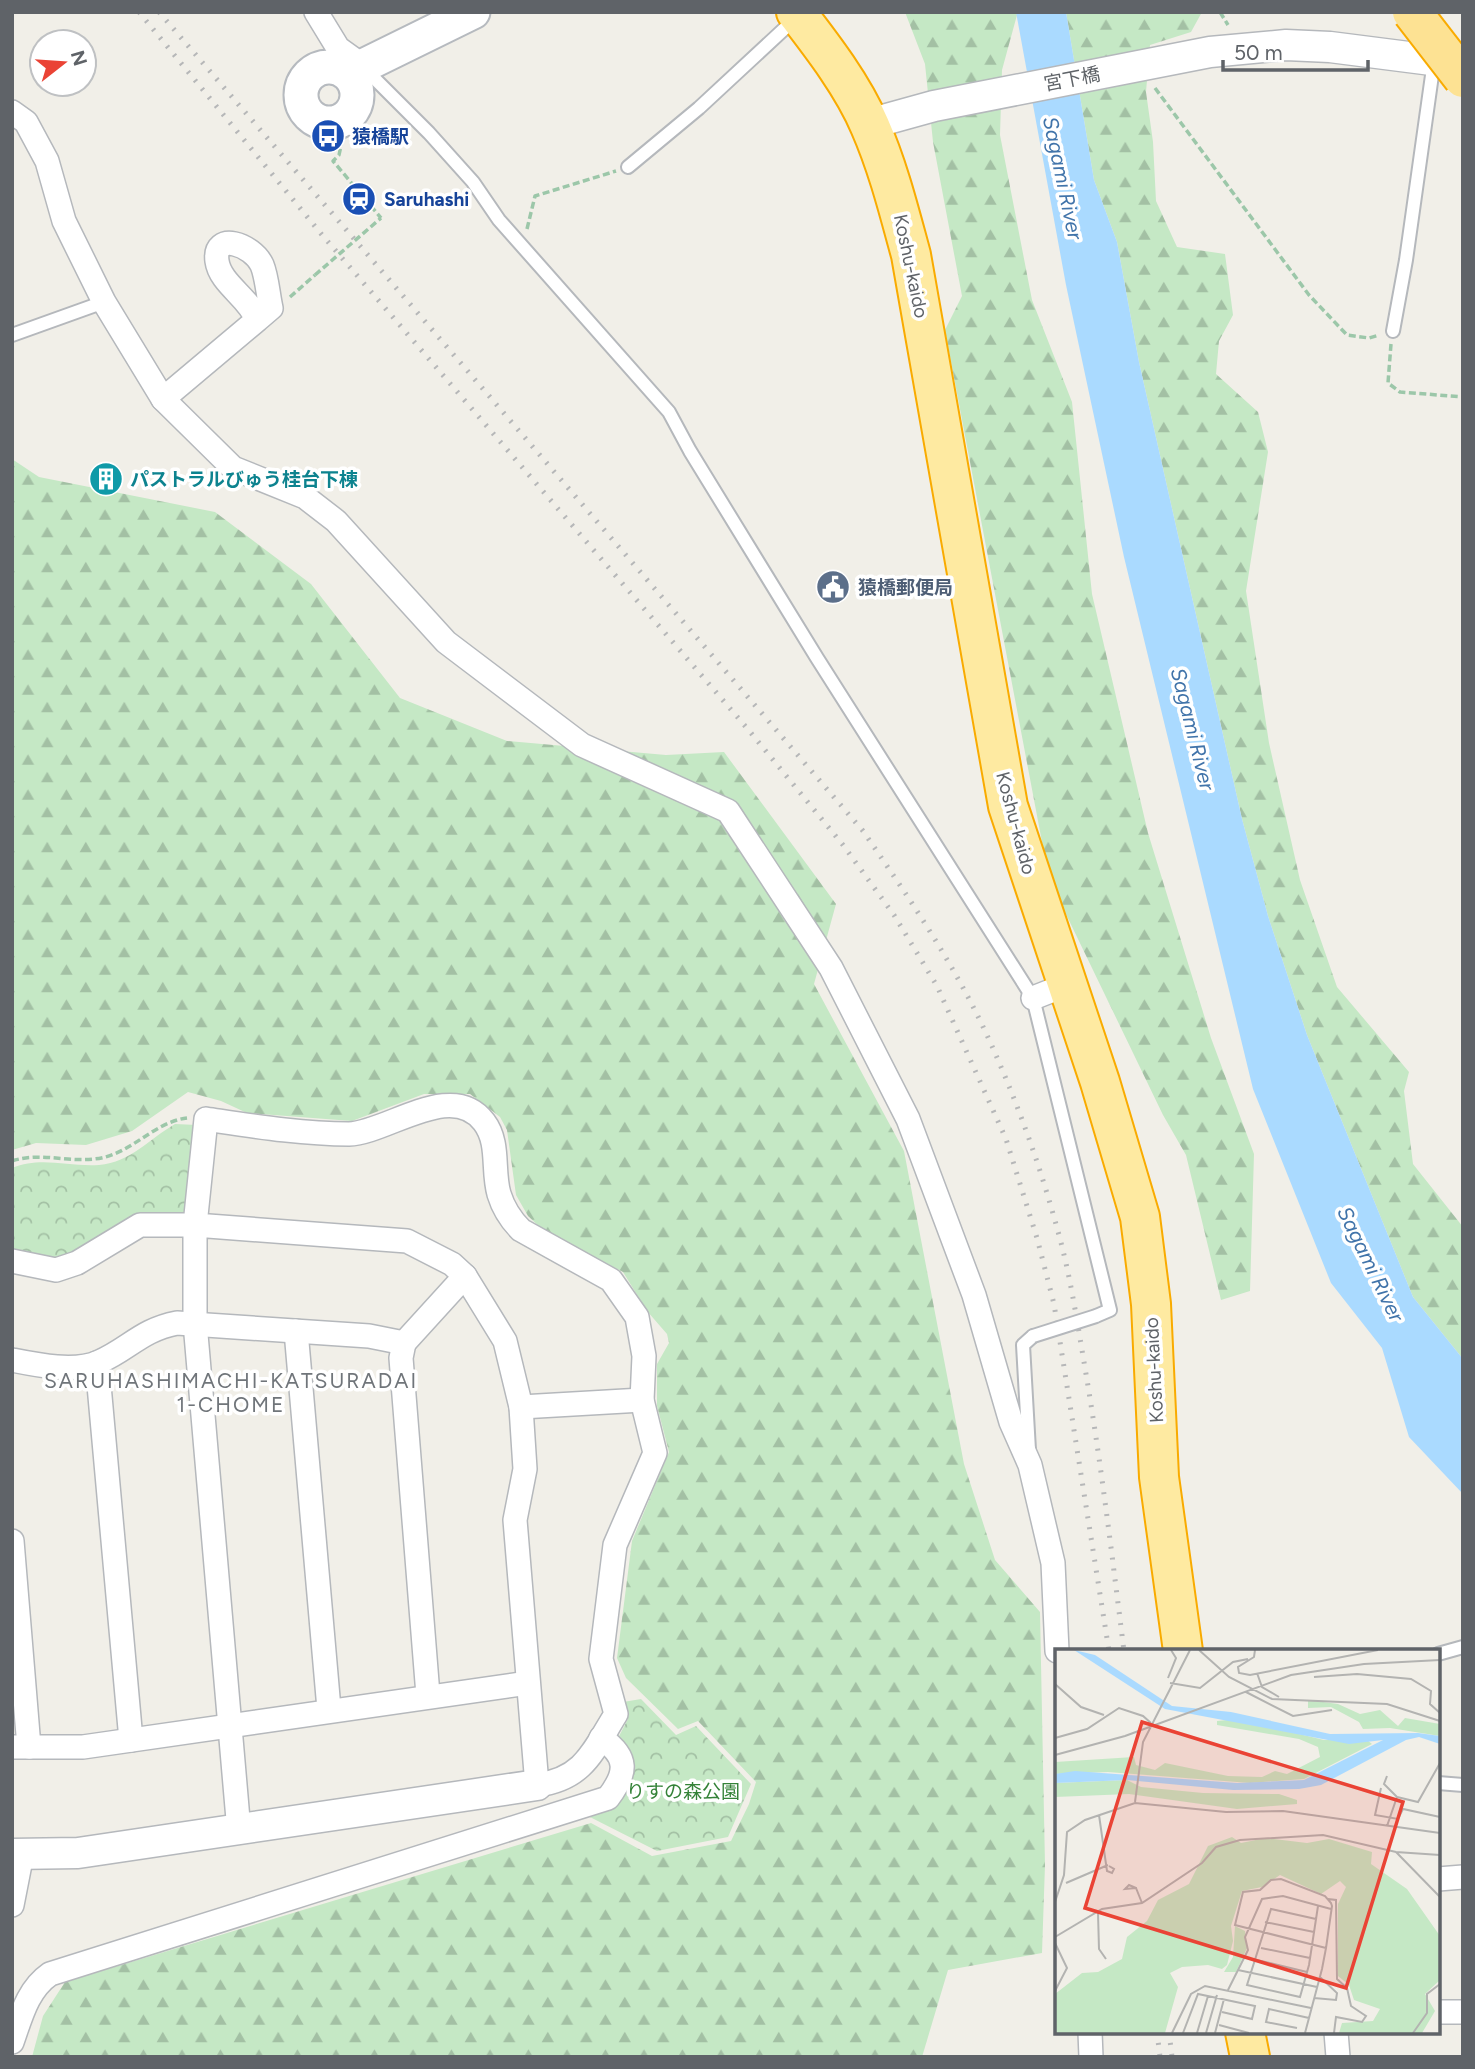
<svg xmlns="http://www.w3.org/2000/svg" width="1475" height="2069" font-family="Figtree,'Noto Sans JP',sans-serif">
<defs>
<pattern id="forest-firs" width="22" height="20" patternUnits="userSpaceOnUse" patternTransform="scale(1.75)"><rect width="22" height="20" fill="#c5e8c5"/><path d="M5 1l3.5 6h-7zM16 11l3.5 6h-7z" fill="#a3c0a4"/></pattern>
<pattern id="park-crowns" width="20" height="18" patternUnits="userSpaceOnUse" patternTransform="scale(1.75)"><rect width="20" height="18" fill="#c5e8c5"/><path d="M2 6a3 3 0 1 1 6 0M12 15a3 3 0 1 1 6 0" fill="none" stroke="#a3c0a4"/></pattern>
</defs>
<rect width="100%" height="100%" fill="#f1efe8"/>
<!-- forest -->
<g fill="url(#forest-firs)">
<path d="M905,12H1016L1017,15L1002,70L1000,135L1032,300L1072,402L1092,594L1148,833L1211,1038L1254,1154L1250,1291L1221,1300L1186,1155L1163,1115L1049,879L945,330L962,296L933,142L925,64Z"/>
<path d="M1066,12H1202L1191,32L1150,45L1146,92L1153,142L1156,201L1177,247L1225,254L1233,315L1219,341L1216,374L1258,412L1268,452L1246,591L1269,743L1300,880L1337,987L1409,1072L1404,1091L1413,1164L1463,1227V1359L1413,1297L1307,1035L1268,916L1242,819L1139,362L1117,242L1094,180Z"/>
<path d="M12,459L39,477L215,512L311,584L400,698L507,741L666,755L724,752L836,904L814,984L904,1151L964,1464L995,1560L1040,1612L1045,1865L1042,1953L948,1970L922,2057H32L43,2016L65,1982L591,1823L652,1856L731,1841L749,1804L756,1782L698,1721L678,1729L626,1678L617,1658L632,1541L669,1452L657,1406V1364L669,1343L667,1334L647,1311L623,1272L544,1231L528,1216L516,1195L507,1130L500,1117L470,1094H424L352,1121L247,1113L221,1101L188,1092L132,1131L86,1145L36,1143L12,1150Z"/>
</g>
<!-- park -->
<g fill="url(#park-crowns)">
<path d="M175,1124L197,1125L188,1209L182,1213L145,1215L64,1260L12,1253V1168C41,1156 68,1167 99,1165C131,1162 149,1139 175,1124Z"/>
<path d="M641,1699L676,1735L696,1726L751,1784L728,1837L657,1851L584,1814C628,1798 647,1783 618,1738L628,1719L623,1702Z"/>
</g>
<!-- water -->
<path fill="#aadaff" d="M1016,12H1066L1094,180L1117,242L1139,362L1242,819L1268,916L1307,1035L1413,1297L1463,1359V1494L1409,1437L1382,1348L1331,1283L1253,1089L1124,557L1066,285Z"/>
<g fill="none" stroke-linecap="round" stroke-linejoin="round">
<!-- service casing -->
<g stroke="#b5b8bc" stroke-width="16">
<g id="service">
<path d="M363,67L429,133L473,182L499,220L669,412L690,451L817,658L1033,998L1110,1310L1096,1316"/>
<path d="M628,167L699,108L796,18"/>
<path d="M1393,331L1406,260L1434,61"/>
<path d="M12,335L104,302"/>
<path d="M1029,1450L1023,1345L1033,1336"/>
<path d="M1438,1654L1463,1647"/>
<path d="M1438,1783L1463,1785"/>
</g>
</g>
<!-- minor casing -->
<g stroke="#b5b8bc" stroke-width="26">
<g id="minor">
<path d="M316,12L338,48L363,66"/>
<path d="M12,112L26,122L47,161L64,221L104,302L163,399L233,468L305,497L336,521L446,642L582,745L728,811L831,968L908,1119L974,1295L1011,1422L1030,1465L1053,1563L1057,1651"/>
<path d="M163,399L257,320C250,298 220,284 217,261C213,231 252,244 262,265C267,277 268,295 271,308L257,320"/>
<path d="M1033,998L1066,985"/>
<path d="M12,1261L56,1270L77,1263L140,1225H195L407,1241L452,1264L465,1276L505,1341L521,1407L525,1469L515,1520L537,1785C584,1779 593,1751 616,1714L601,1659L615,1545L655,1453L642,1400L644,1356L637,1317L611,1280L521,1230C512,1221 503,1207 499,1194C492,1170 500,1143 484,1122C452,1079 387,1133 349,1134C301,1134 253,1126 206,1119L195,1225V1323L239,1831"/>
<path d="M296,1331L329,1709"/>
<path d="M404,1343L465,1276"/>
<path d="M12,1360C37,1365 75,1373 99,1362C129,1349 141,1330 177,1323L369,1336L404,1343L401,1358L428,1695"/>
<path d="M97,1363L131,1740"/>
<path d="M521,1407L642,1400"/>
<path d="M12,1541L29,1747"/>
<path d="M12,1747H83L528,1683"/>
<path d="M1438,1879L1463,1877"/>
<path d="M12,1905L22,1854"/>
<path d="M1438,2012H1463"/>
<path d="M1090,2032L1091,2057"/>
<path d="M1336,2032L1338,2057"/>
<path d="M12,2042C21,2017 27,1990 50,1974L608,1798C627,1773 629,1757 601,1738"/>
</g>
</g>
<!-- tertiary casing -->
<g stroke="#b5b8bc" stroke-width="33">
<g id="tertiary">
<path d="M869,124L934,106L1210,52L1286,45L1330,47L1463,64"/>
<path d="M12,1854L78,1853L537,1785"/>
</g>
</g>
<!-- secondary casing -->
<g stroke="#b6babf" stroke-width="37">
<g id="secondary">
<circle cx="329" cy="95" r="28"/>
<path d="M352,77L363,66L473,12"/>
</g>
</g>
<!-- trunk casing -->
<g stroke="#f9ab00" stroke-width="42">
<g id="trunk">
<path d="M796,12C823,47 853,86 870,126C888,167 899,211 911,255L1008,806L1100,1082L1140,1217L1151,1304L1159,1477L1183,1651"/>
<path d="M1245,2032L1250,2057"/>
</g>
</g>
<!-- path -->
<g stroke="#9cc7a9" stroke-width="3.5" stroke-dasharray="7 3.5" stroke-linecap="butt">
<path d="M1220,12L1228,25"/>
<path d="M1155,88L1309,295L1347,335L1369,338L1379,335"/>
<path d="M347,118L339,155L333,161L381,218"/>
<path d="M527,229L535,196L616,171"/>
<path d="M290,297L315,275"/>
<path d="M1391,344L1388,383L1400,392L1463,397"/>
<path d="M12,1161C40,1152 65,1162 94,1159C130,1156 153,1122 187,1118"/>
</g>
<!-- service -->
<use href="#service" stroke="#fff" stroke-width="12"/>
<!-- minor -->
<use href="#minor" stroke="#fff" stroke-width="23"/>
<!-- tertiary -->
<use href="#tertiary" stroke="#fff" stroke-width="30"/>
<!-- secondary -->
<use href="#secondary" stroke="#fff" stroke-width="33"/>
<!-- trunk -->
<use href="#trunk" stroke="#feeaa1" stroke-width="38"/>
<!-- rail -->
<g stroke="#b6b7b8" stroke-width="5" stroke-dasharray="2 9" stroke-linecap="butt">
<path d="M139,12L323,236L746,727L843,845L894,915L937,986L1006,1139L1037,1238L1054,1304L1109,1651"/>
<path d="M159,12L863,831C912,902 961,974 995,1053C1020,1110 1041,1169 1057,1228C1070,1273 1077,1321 1085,1368C1101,1462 1112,1556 1124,1651"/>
<path d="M1157,2032L1160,2057"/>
<path d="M1169,2032L1172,2057"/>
</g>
<!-- service-bridge casing -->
<g stroke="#b5b8bc" stroke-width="16" stroke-linecap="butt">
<path id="service-bridge" d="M1033,1336L1096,1316"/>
</g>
<!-- motorway-bridge casing -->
<g stroke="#f9ab00" stroke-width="42" stroke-linecap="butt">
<path id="motorway-bridge" d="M1412,12L1463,78"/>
</g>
<!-- path-bridge -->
<path stroke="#9cc7a9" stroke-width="3.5" stroke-dasharray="7 3.5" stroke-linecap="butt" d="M315,275L381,218"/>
<!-- service-bridge -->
<use href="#service-bridge" stroke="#fff" stroke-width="12"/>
<!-- motorway-bridge -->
<use href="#motorway-bridge" stroke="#fde293" stroke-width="38"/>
</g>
<!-- icons -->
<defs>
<g id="bus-disc" transform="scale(1.75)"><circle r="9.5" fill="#1a4fb4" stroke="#fff"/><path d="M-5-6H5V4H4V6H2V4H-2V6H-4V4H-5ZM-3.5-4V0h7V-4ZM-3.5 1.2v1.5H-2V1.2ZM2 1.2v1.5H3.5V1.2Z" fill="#fff"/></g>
<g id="station-disc" transform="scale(1.75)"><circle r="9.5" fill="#1a4fb4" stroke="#fff"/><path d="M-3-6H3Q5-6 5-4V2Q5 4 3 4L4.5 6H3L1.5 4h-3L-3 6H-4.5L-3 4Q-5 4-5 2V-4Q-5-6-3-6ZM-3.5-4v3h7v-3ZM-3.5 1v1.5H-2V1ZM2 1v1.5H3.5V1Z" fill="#fff"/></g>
<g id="building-disc" transform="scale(1.75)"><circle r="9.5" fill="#0f9aa8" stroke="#fff"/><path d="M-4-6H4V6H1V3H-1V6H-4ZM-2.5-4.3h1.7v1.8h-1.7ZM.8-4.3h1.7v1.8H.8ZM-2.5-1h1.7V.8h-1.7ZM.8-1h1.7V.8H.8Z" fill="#fff"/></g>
<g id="civic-disc" transform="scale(1.75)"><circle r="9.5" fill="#5c6f8a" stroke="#fff"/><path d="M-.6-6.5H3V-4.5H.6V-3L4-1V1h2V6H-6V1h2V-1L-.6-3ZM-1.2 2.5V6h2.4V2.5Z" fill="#fff"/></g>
</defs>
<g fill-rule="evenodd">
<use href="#bus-disc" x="328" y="136"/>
<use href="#station-disc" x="359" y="199"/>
<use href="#building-disc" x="106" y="479"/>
<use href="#civic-disc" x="833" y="587"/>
</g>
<g text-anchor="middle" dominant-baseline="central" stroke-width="7" stroke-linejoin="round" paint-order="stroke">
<!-- street labels -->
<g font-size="19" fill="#5f6368" stroke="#fff">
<text transform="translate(1072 79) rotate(-11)">宮下橋</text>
<text transform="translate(911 266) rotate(78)">Koshu-kaido</text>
<text transform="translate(1016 823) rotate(75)">Koshu-kaido</text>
<text transform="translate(1154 1370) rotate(-93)">Koshu-kaido</text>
</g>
<!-- transit labels -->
<g font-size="19" font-weight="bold" fill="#164399" stroke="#fff" text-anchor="start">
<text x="352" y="136">猿橋駅</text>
<text x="384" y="199">Saruhashi</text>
</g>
<!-- culture labels -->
<g font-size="19" font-weight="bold" fill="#0d838f" stroke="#fff" text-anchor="start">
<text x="130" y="479">パストラルびゅう桂台下棟</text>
</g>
<!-- service labels -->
<g font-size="19" font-weight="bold" fill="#4e5e75" stroke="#fff" text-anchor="start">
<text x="858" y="587">猿橋郵便局</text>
</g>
<!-- park labels -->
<g font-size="19" fill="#348238" stroke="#fff">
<text x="683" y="1791">りすの森公園</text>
</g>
<!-- water labels -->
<g font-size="21" font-style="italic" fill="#4174aa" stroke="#fff">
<text transform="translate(1063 178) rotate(78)">Sagami River</text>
<text transform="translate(1193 729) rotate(76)">Sagami River</text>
<text transform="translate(1371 1264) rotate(64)">Sagami River</text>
</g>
<!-- neighbourhood labels -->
<g font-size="21" letter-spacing="2" fill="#70757a" stroke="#fff">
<text x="231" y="1380">SARUHASHIMACHI-KATSURADAI<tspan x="231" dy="24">1-CHOME</tspan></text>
</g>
</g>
<!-- overview -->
<g transform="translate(1055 1649)">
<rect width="385" height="385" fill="#f1efe8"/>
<path d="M253,51L283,55L305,65L325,61L343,77L350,69L385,75V87L335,79L308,80L304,73L276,58L253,59ZM182,70L269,91H312L317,95L249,130L195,134L53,123L0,125V113L79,108L81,116L100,121L110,114L173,127L207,128L220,122L232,125L265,108L263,98L244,90L162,76V72ZM72,131L86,138L148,144L224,145L242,151V155L182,160L74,145L0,148V134ZM177,188L186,194L211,189L252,194L274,190L317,203L316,215L352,240L385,287V331L370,345L380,362L367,384H284L287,374L318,372L325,360L299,351L294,336L283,327V255L291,238L285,232L266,245L225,226L207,238L187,242L176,277L178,292L172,316L167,320L153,316L127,318L115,324L123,338L110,384H0V345L27,324L43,323L67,310L72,288L92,272L103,251L134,235L153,197Z" fill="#c5e8c5"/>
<path d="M180,277L190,282L192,299L181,323H169L178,308Z" fill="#c5e8c5"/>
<path d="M19,1L40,6L117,57L176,63L275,85L363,84L385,87V95L364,88L351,91L266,136L244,140L178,141L72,131L0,134V125L20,122L182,134L249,131L328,91L294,95L110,60Z" fill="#aadaff"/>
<path fill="none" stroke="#b3b3b1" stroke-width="2" d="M144,1L174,28L217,50L332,55L385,72M200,1L199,8L183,18L184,24L195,26L323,1M202,24L207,38L224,48M259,28L302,25L356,30L376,42L375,55L385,64M113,29L121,9L116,1M115,34L145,39L178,13L193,10M0,35L26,58L49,66M191,43L238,67L277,61M0,89L32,80L64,59L88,67L96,74M0,106L70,87L236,26L309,15L385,11M332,127L329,135L342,148M326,139L320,166L343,170L348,160L385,168M80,153L88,93L135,1M44,166L52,222L57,224L59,220L54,217M332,177L342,148L363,153L385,114M341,203L385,248M11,234L53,216M81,239L74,236L70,240L81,239L87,254M273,250L281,251L282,330L292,339L296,357L311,367L307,373L281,368L279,384M0,253L9,226L12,183L30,171L80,154L171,163L228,162L385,184M43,264L44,300L51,310M261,270L216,260L192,336L245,348L254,316L263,257M210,273L259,283M0,288L47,260L87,254L147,214L161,198L185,191L268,186L341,203L385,206M0,294L12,319L0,342M206,299L255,309M202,311L252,323M183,321L262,338M173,341L193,301L190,288L207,250L228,247L276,260M259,349L281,351L282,344L265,328M164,376L194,384M242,379L211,373L214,360L254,369M117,384L136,345L150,337L256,359M128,384L143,345L200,357L197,370L167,363M142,384L153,347M151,384L162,346M160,384L169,350M250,384L267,320L271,299L277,257L276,254L270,247L226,230L216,231L205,241L188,243L180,276L271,299M358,384L372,364V345L385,335"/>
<path fill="#ea4335" fill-opacity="0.15" stroke="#ea4335" stroke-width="3.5" d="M87,73L348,153L291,339L30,259Z"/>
<rect width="385" height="385" fill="none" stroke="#5f6368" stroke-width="3.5"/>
</g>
<!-- border -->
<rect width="1475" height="2069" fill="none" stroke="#5f6368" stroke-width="28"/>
<!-- north arrow -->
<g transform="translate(63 63) rotate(73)"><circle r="33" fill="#ffffff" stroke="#bfc1c3" stroke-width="2"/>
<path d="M0-5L12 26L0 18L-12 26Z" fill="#ea4335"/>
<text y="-10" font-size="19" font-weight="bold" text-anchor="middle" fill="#5f6368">N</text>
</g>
<!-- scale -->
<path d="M1223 60v10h145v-10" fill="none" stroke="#5f6368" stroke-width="3.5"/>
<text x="1234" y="60" font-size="21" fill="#5f6368" stroke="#ffffff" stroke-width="5" paint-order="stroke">50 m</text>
</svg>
